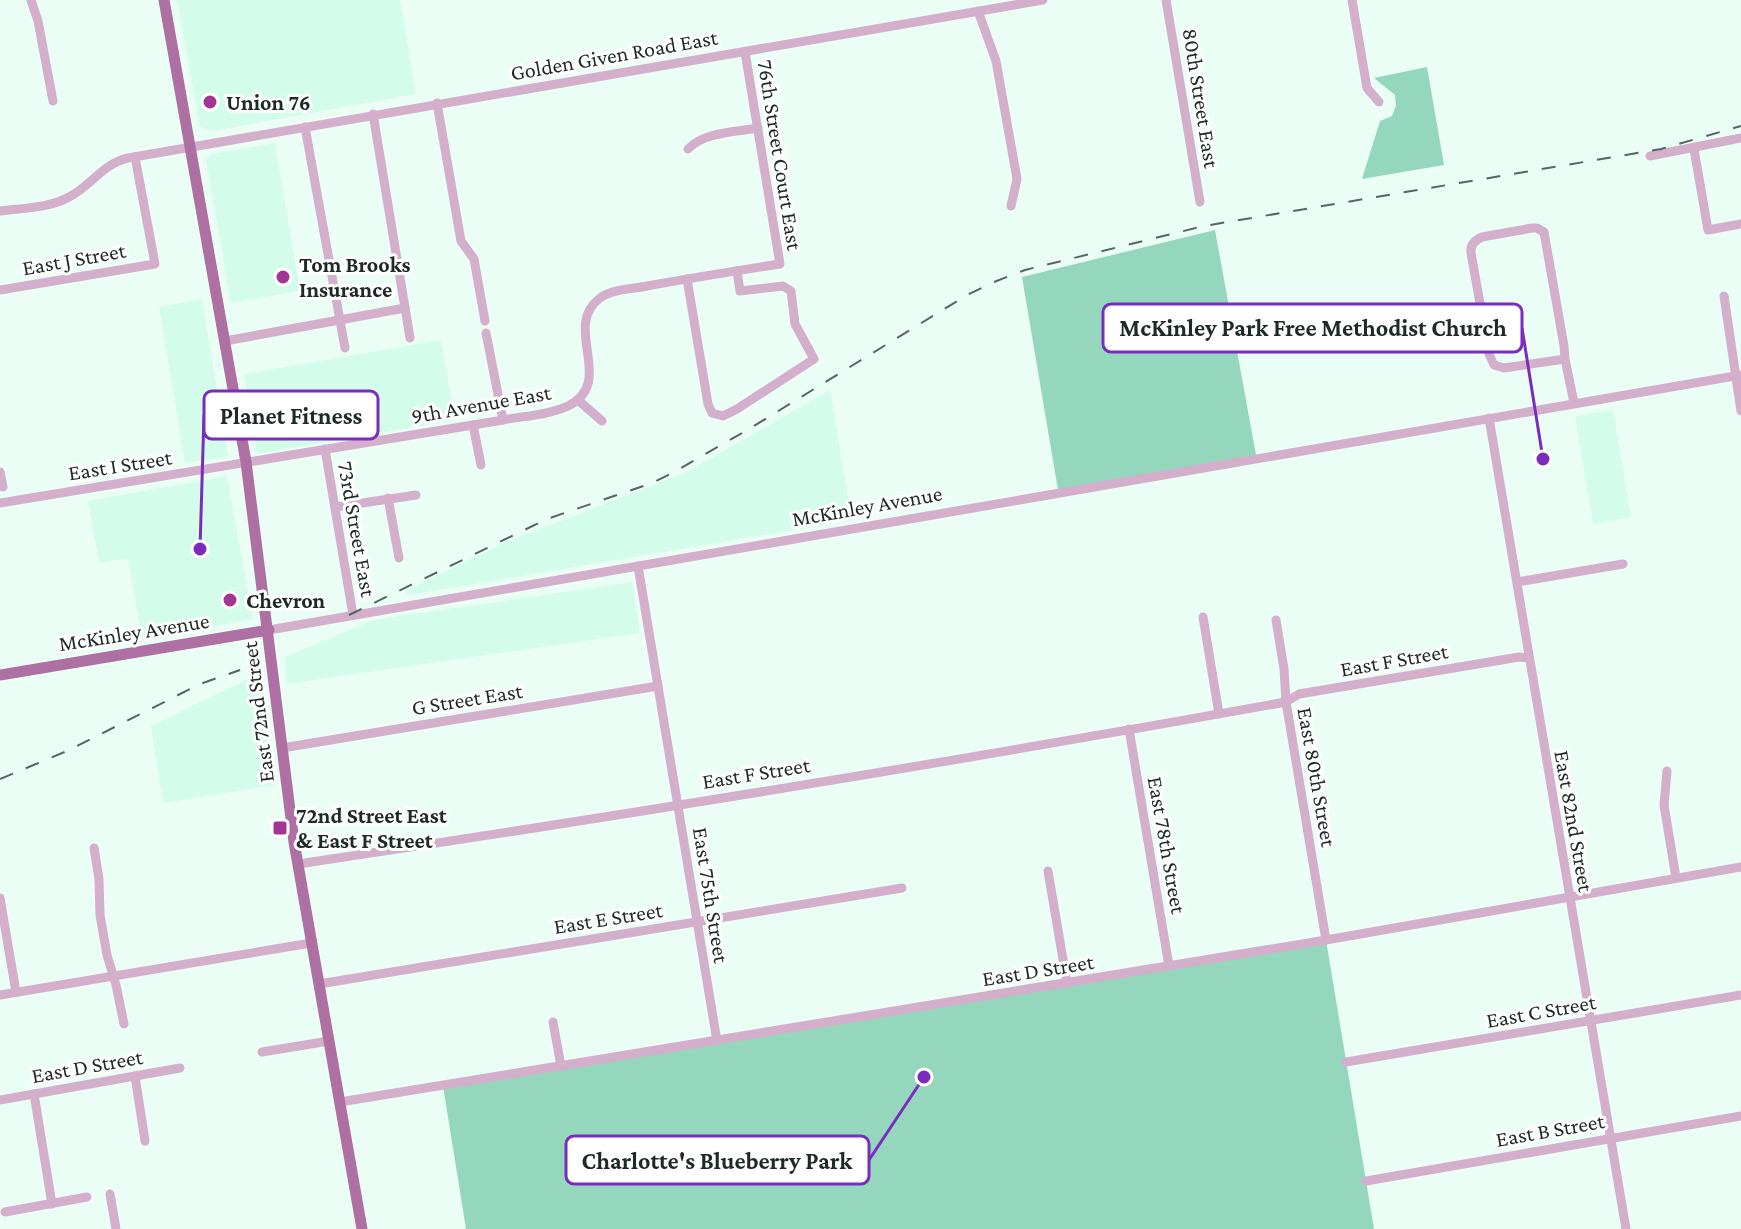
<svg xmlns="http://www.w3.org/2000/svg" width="1741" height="1229" font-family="'Crimson Pro',serif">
<rect width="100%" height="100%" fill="#ebfef6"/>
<!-- built -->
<g fill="#d4fceb">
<path d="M177,0H400L416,94L213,131L200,127Z"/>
<path d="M275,143L300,291L231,303L206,160L211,154Z"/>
<path d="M202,299L228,456L185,463L159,307Z"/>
<path d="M441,340L455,420L257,454L244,374Z"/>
<path d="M830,390L852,520L409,595L406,593L407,590L506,542L687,472Z"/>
<path d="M1613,410L1631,517L1593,524L1575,416Z"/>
<path d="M227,476L253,619L142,640L128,558L99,563L88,501Z"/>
<path d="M632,582L640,633L286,684L285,657L373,620Z"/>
<path d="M258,674L276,785L163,803L151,726Z"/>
</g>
<!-- green -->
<g fill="#94d7bc">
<path d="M1427,67L1444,165L1362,179L1380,121L1392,116L1396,106L1395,95L1374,78Z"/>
<path d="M1215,230L1256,455L1058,490L1022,277Z"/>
<path d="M1326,940L1374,1229H466L443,1086Z"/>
</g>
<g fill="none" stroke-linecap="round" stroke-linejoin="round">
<!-- minor -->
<g stroke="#d3afcb" stroke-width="9">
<path d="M31,0L38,21L53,101"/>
<path d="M1166,0L1200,202"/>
<path d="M1352,0L1367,88L1379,102"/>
<path d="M978,11L996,61L1017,179L1011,206"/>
<path d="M437,103L461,241L474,259L485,321"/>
<path d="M373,114L410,338"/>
<path d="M305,127L345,348"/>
<path d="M688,149C704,132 735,132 758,128"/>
<path d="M1694,149L1708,230L1741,224"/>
<path d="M1650,156L1741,138"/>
<path d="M0,211C22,208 50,208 69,197C91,186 102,164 128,158L1043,0"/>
<path d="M687,279L708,404L712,413L723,416L737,409L814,359L795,324L791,291L783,286L740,291L737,271"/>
<path d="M0,290L155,264L135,157"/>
<path d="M1724,296L1741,411"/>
<path d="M486,333L503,420"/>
<path d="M225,341L405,308"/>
<path d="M1565,359L1504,368L1494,365L1489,354L1471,253C1470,245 1475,240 1482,237L1532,228H1537L1544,232L1564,346L1565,359L1574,403"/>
<path d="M578,400L602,421"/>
<path d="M1489,418L1626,1229"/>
<path d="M473,425L481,465"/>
<path d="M325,449L353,615"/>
<path d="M0,472L3,487"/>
<path d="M388,498L399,558"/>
<path d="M0,503L503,420C523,416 549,415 568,406C617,382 561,327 600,298C612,289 632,289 647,286C691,278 735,271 780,264L745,52"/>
<path d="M336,507L416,495"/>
<path d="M638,566L717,1041"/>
<path d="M1517,582L1623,564"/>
<path d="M1203,617L1219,714"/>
<path d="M1276,620L1284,669L1286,702L1326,940"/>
<path d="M269,630L1741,375"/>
<path d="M1129,729L1169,966"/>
<path d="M282,748L658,686"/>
<path d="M1667,771L1664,805L1676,878"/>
<path d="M94,848L99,879L100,915L107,955L116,985L124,1024"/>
<path d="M298,864C628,815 957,761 1286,702L1299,694L1519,657L1529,658"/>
<path d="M1048,871L1067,983"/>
<path d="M0,898L16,992"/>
<path d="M319,984L902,888"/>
<path d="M0,995L311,943"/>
<path d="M553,1022L561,1066"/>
<path d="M262,1052L329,1041"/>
<path d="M1346,1062L1741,995"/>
<path d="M135,1076L145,1141"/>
<path d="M34,1094L52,1204"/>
<path d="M0,1100L180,1068"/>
<path d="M340,1102L1326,940L1741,867"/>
<path d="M1366,1181L1741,1116"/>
<path d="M110,1194L116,1229"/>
<path d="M5,1212L87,1197"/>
</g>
<!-- major -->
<g stroke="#ae6fa2" stroke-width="11">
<path d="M164,0L246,462L294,842L362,1229"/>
<path d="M0,675L269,630"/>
</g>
<!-- rail -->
<g stroke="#576560" stroke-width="2" stroke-dasharray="14 14" stroke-linecap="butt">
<path d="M349,615L547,519L652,483L674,472L749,429L967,295L994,282L1025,270L1204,226L1661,149L1741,126"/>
<path d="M0,779L67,751L200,684L240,670"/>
</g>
</g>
<!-- markers -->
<g fill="#a33594" stroke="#fff" stroke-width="3">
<circle cx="210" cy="102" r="8"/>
<circle cx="283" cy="277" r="8"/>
<circle cx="230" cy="600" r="8"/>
<rect x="272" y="820" width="16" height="16" rx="4"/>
</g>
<g text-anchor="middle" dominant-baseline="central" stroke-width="6" stroke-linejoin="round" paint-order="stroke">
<!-- street labels -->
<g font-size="22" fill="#1e2a25" stroke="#fff">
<text transform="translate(614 55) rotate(-10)">Golden Given Road East</text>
<text transform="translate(1201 98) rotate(81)">80th Street East</text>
<text transform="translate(780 155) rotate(81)">76th Street Court East</text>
<text transform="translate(74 259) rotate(-10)">East J Street</text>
<text transform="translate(481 404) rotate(-10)">9th Avenue East</text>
<text transform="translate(120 465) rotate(-9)">East I Street</text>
<text transform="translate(867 506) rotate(-10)">McKinley Avenue</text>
<text transform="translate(357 529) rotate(80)">73rd Street East</text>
<text transform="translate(134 632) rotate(-9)">McKinley Avenue</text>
<text transform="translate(1394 660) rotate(-10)">East F Street</text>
<text transform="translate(467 699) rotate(-9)">G Street East</text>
<text transform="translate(258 712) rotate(-97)">East 72nd Street</text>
<text transform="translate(756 773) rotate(-9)">East F Street</text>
<text transform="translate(1317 777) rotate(80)">East 80th Street</text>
<text transform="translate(1574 821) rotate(80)">East 82nd Street</text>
<text transform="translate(1167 845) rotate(80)">East 78th Street</text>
<text transform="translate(711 895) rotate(81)">East 75th Street</text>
<text transform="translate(608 918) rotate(-9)">East E Street</text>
<text transform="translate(1038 970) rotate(-9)">East D Street</text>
<text transform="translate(1541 1011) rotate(-10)">East C Street</text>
<text transform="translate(87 1066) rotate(-10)">East D Street</text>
<text transform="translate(1550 1130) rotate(-10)">East B Street</text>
</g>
<!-- poi labels -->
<g font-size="22" font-weight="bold" fill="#1e2a25" stroke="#fff" text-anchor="start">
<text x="226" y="102">Union 76</text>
<text x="299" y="264">Tom Brooks<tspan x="299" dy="25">Insurance</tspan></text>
<text x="246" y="600">Chevron</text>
<text x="296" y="815">72nd Street East<tspan x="296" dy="25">&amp; East F Street</tspan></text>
</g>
</g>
<!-- callouts -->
<path fill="none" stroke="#7b2cbf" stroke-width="3" d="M1543 459L1522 328M200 549L204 415M924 1077L869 1160"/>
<g fill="#7b2cbf" stroke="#fff" stroke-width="3">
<circle cx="1543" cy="459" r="8"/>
<circle cx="200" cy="549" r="8"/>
<circle cx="924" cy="1077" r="8"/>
</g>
<g fill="#fff" stroke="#7b2cbf" stroke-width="3">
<rect x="1103" y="304" width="419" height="48" rx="8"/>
<rect x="204" y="391" width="174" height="48" rx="8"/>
<rect x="566" y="1136" width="303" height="48" rx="8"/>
</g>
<g font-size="24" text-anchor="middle" font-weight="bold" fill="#1e2a25">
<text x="1313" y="336">McKinley Park Free Methodist Church</text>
<text x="291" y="424">Planet Fitness</text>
<text x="717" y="1169">Charlotte's Blueberry Park</text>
</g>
</svg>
